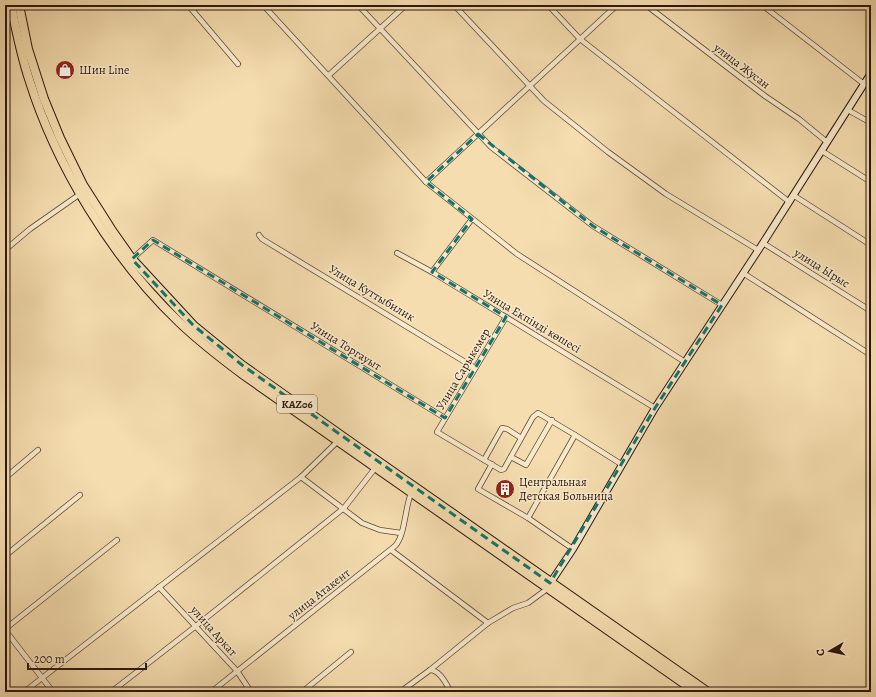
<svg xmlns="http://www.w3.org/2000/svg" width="876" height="697" font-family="Alegreya,serif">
<rect width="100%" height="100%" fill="#f5ddaf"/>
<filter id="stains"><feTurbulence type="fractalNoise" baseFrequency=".005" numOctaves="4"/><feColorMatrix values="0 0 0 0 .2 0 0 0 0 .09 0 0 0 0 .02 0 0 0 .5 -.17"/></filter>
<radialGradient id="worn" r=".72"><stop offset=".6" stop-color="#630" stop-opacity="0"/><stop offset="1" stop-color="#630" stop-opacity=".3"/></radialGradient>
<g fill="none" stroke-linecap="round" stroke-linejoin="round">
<!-- street casing -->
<g stroke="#5e4835" stroke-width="6">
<g id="street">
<path d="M188,5L238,64"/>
<path d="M263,5L426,182L517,254L685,362"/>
<path d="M358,5L491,147L593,226L722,305"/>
<path d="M454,5L544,101L608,152L666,194L758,250"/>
<path d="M548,5L580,39L788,201"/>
<path d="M646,5L765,96L799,119L827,142"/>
<path d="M762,5L864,84"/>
<path d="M329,75L406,5"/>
<path d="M848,110L871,123"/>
<path d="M822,151L871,182"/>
<path d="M426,182L617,5"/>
<path d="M793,195L871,245"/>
<path d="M259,235L262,239L475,368"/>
<path d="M763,243L871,311"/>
<path d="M5,250L30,229L80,194"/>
<path d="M397,253L432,272L655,408"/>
<path d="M132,259L153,240L445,418"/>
<path d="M432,272L472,219"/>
<path d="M743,273L871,355"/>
<path d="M506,317L437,432L501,470L504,469L533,417L538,413L575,435L528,518"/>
<path d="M575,435L621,464"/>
<path d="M511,457L526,465L552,420"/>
<path d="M484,460L502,428L507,429L521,438"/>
<path d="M492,464L478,489L528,518L573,549"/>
<path d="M301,477L362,523L380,530L401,533"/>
<path d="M5,478L38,450"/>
<path d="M391,550L488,623"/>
<path d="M5,556L80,495"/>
<path d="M159,587L237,671L251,692"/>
<path d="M5,629L117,540"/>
<path d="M5,630L53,692"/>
<path d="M430,670C440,670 446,684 451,692"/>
<path d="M24,692L301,477L338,441"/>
<path d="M111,692L196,626L344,508L376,467"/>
<path d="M211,692L395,546C405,536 405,508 411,493"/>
<path d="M302,692L351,652"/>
<path d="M400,692L430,670L488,623L513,608L528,603L547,589"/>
</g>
</g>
<!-- secondary casing -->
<g stroke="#2c170c" stroke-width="8">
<path id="secondary" d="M549,585L573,549L655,408L763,243L871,73"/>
</g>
<!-- highway casing -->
<g stroke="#2c170c" stroke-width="10">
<g id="highway">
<path d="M11,5C16,30 21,55 29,79C56,166 113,259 179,322C200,342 222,359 245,376L696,692"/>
<path d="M19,5L28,49L44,99L60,138L83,185L111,229L132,259L193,325L242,365L342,436L708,692"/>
</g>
</g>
<!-- street -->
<use href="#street" stroke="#f8e9cb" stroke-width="4.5"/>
<!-- secondary -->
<use href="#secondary" stroke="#f8e9cb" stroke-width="6"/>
<!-- highway -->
<use href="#highway" stroke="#f5ddaf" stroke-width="8"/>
</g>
<!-- marked area -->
<path fill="none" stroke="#0f766e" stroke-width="3" stroke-dasharray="8 5" stroke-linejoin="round" d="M478,134L593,226L722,305L655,408L550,583L242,365L193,325L132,259L153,240L445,418L506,317L432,272L472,219L426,182Z"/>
<!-- icons -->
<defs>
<g id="shop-disc" transform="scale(1)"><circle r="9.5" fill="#8f2418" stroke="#f8e9cb"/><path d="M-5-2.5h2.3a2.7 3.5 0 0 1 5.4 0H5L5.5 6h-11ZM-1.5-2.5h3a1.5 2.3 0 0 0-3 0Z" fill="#fff"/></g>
<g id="building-disc" transform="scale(1)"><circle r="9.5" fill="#8f2418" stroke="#f8e9cb"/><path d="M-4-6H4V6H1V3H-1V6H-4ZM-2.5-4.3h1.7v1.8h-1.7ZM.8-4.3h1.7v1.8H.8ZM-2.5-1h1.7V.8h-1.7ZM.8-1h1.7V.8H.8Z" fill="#fff"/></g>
</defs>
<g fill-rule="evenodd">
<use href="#shop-disc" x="65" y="70"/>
<use href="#building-disc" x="505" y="489"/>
</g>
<g text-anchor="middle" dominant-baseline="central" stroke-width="3" stroke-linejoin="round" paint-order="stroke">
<!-- shield labels -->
<rect fill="#f8e9cb" stroke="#695645" stroke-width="1" x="277" y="395" width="40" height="18" rx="3"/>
<g font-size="11" font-weight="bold" fill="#2c170c">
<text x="297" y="404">KАZ06</text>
</g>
<!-- street labels -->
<g font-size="12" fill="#2c170c" stroke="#f8e9cb">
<text transform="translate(742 66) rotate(37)">улица Жусан</text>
<text transform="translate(822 268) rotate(32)">улица Ырыс</text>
<text transform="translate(372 293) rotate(31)">Улица Куттыбилик</text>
<text transform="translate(532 321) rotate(31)">Улица Екпінді көшесі</text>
<text transform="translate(346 346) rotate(32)">Улица Торгауыт</text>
<text transform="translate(463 369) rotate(-59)">Улица Сарыкемер</text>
<text transform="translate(319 594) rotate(-38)">улица Атакент</text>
<text transform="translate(214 631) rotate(48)">улица Аркат</text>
</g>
<!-- poi labels -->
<g font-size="12" fill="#2c170c" stroke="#f8e9cb" text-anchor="start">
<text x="79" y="70">Шин Line</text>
<text x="519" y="482">Центральная<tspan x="519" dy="14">Детская Больница</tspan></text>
</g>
</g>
<!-- margin -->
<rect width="876" height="697" fill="none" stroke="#f5ddaf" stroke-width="20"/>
<rect x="6" y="6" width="864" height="685" fill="none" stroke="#2c170c" stroke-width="2"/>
<rect x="10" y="10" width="856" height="677" fill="none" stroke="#2c170c"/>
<!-- north arrow -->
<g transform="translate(830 651) rotate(261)" stroke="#f8e9cb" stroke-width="3" paint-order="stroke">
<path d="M0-3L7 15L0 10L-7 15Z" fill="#2c170c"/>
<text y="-6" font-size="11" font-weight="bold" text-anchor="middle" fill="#2c170c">С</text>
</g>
<!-- scale -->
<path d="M28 663v6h118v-6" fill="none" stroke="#2c170c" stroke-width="2"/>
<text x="34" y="663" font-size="12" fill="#2c170c" stroke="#f8e9cb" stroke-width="3" paint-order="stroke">200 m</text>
<rect width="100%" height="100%" filter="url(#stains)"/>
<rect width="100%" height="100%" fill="url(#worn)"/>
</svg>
